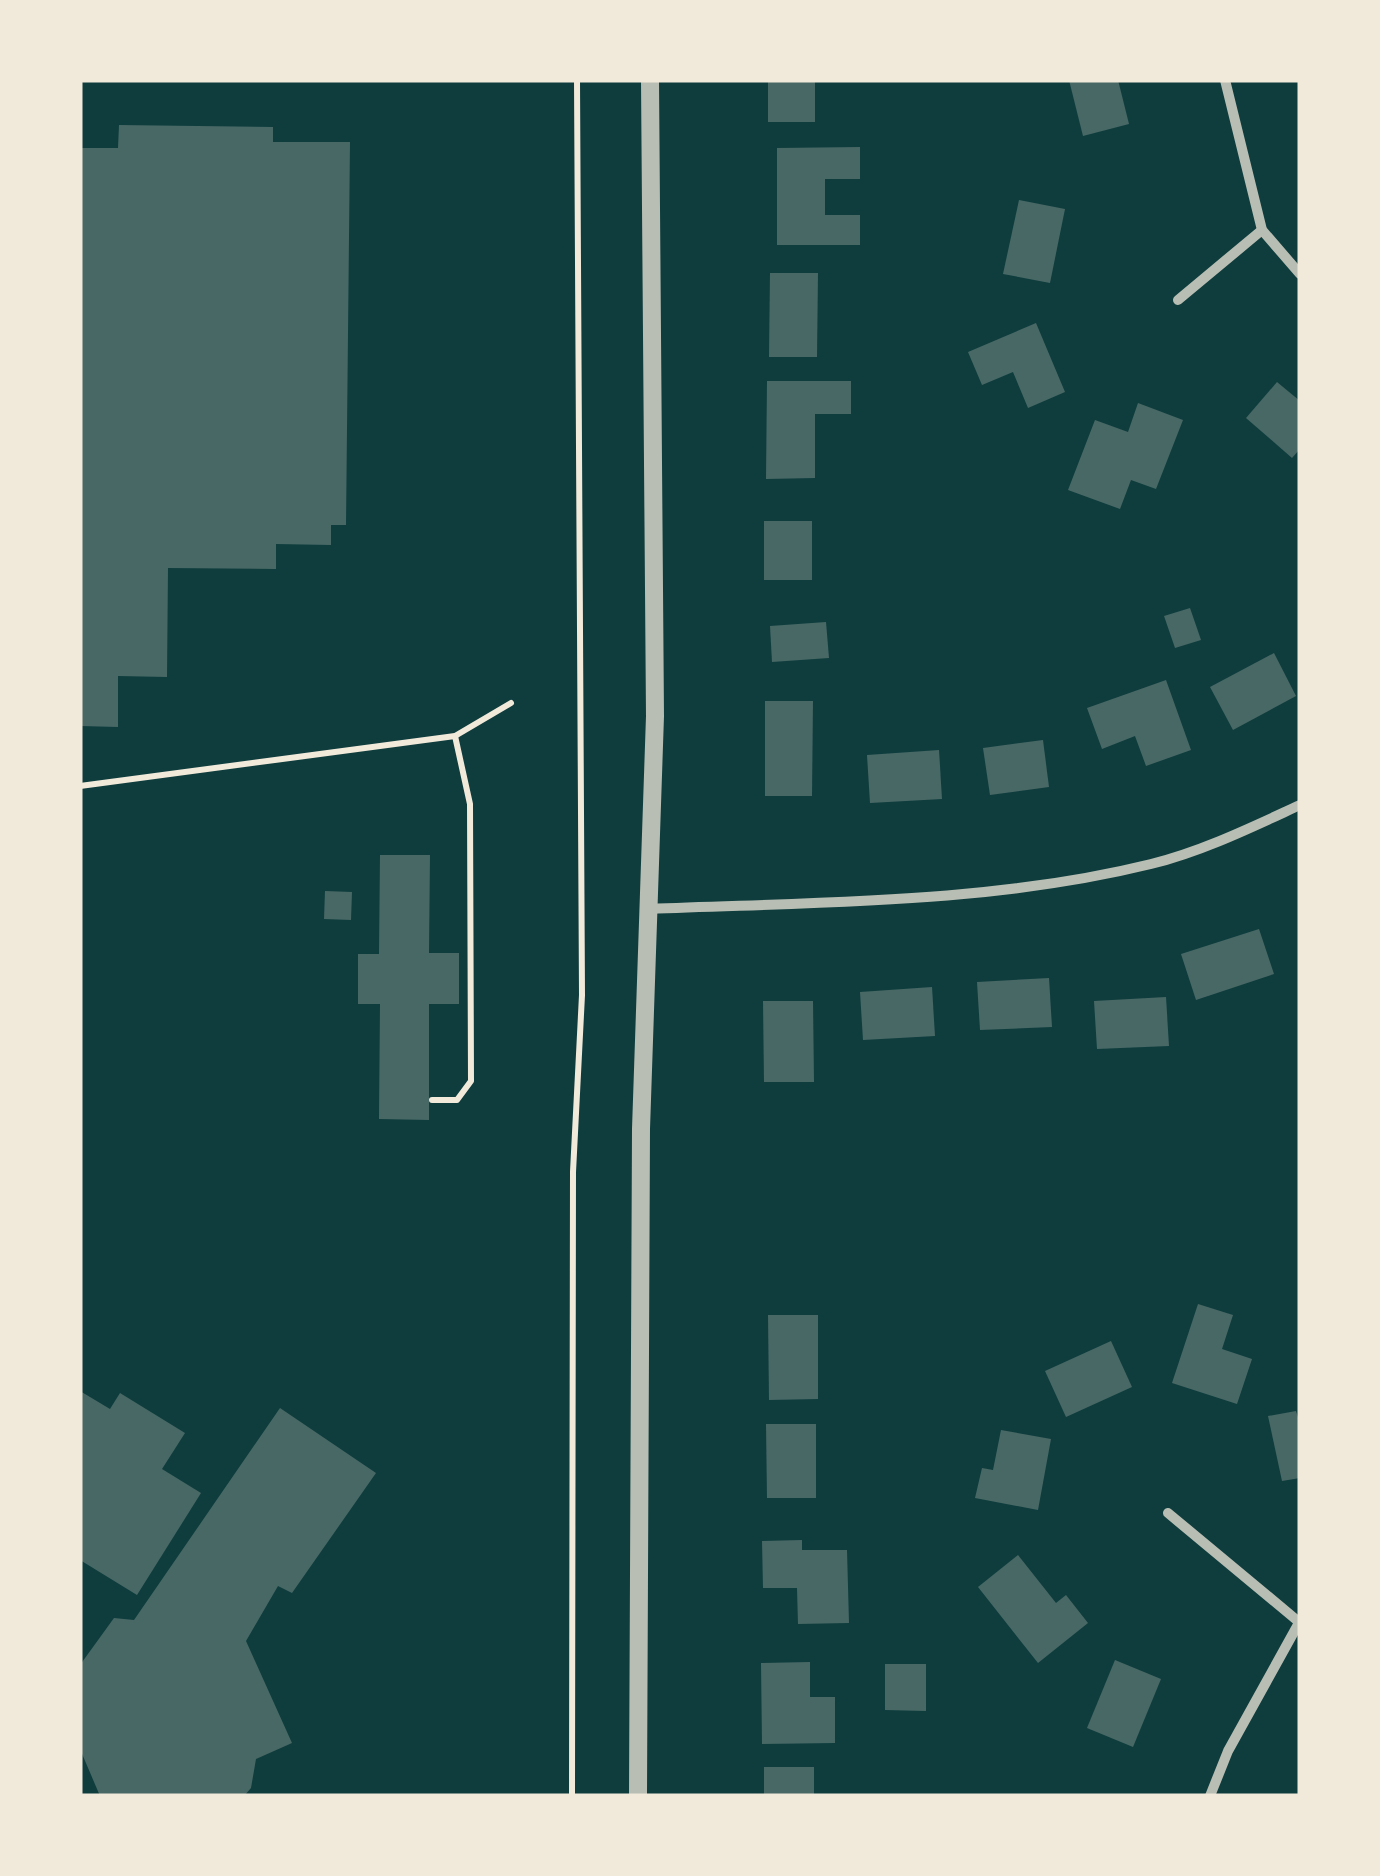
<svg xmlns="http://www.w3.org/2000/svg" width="1380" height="1876" font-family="'Asap Condensed',sans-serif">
<rect width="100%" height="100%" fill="#0f3d3e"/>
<!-- building -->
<g fill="#486865">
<rect x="768" y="80" width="47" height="42"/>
<path d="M1069,80H1118L1129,124L1083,136Z"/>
<path d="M119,125L273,127V142H350L346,525H331V545L276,544V569L168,568L167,677L118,676V727L80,726V148H118Z"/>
<path d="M860,147V179H825V215H860V245H777V148Z"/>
<path d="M1019,200L1065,209L1050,283L1003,274Z"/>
<path d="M770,273H818L817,357H769Z"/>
<path d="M1036,323L1065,392L1028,408L1013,372L982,385L968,352Z"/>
<path d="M767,381H851V414H815V478L766,479Z"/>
<path d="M1277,382L1300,401V449L1292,458L1246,418Z"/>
<path d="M1138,403L1183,420L1156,489L1131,480L1120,509L1068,490L1095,420L1128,432Z"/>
<rect x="764" y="521" width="48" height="59"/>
<path d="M1190,608L1201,640L1175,648L1164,616Z"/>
<path d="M826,622L829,658L772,662L770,626Z"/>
<path d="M1274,653L1296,696L1233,730L1210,687Z"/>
<path d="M1166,680L1191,750L1146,766L1135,736L1102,749L1087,708Z"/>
<path d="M765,701H813L812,796H765Z"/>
<path d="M1043,740L1049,787L990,795L983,748Z"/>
<path d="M939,750L942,799L870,803L867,755Z"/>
<path d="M380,855H430L429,953H459V1004H429V1120L379,1119L380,1004H358V954H379Z"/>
<path d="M325,891L352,892L351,920L324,919Z"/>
<path d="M1259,929L1274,974L1196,1000L1181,954Z"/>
<path d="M1049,978L1052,1027L980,1030L977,982Z"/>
<path d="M932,987L935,1036L863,1040L860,992Z"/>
<path d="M1166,997L1169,1046L1097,1049L1094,1001Z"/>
<path d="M763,1001H813L814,1082H764Z"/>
<path d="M1198,1304L1233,1315L1222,1349L1252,1359L1237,1404L1172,1383Z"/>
<path d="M768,1315H818V1399L769,1400Z"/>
<path d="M1111,1341L1132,1387L1066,1417L1045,1371Z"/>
<path d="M80,1391L110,1409L120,1393L185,1433L162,1469L201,1493L137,1595L80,1560Z"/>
<path d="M280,1408L376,1473L292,1593L278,1586L246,1641L292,1743L256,1759L251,1788L244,1796H100L80,1749V1665L114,1618L134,1620Z"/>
<path d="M1296,1411L1300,1424V1478L1282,1481L1268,1416Z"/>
<path d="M766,1424H816V1498H767Z"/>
<path d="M1001,1430L1051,1439L1038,1510L975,1498L982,1468L993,1470Z"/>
<path d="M802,1540V1550H847L849,1623L798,1624L797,1588H763L762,1541Z"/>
<path d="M1018,1555L1056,1603L1066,1595L1088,1623L1038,1663L978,1587Z"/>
<path d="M1115,1660L1161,1679L1133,1747L1087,1728Z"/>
<path d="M810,1662V1697H835V1743L762,1744L761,1663Z"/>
<path d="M885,1664H926V1711L885,1710Z"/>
<rect x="764" y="1767" width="50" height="29"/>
</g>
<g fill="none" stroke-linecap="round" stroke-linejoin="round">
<!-- path -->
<g stroke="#f1e9da" stroke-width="6">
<path d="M80,786L455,736L511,703"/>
<path d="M432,1100H457L471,1081L470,804L455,736"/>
<path d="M572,1796L573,1172L582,995L577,80"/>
</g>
<!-- minor -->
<g stroke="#b8beb3" stroke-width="10">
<path d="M1225,80L1262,230L1300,274"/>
<path d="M1178,300L1262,230"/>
<path d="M650,909C817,902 989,904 1151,864C1203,851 1252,827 1300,805"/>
<path d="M1168,1513L1299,1622"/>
<path d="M1210,1796L1228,1751L1300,1621"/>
</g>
<!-- tertiary -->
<path stroke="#b8beb3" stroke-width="18" d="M638,1796L641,1129L655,716L650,80"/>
</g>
<!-- border -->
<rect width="1380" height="1876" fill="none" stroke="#f1e9da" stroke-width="165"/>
</svg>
